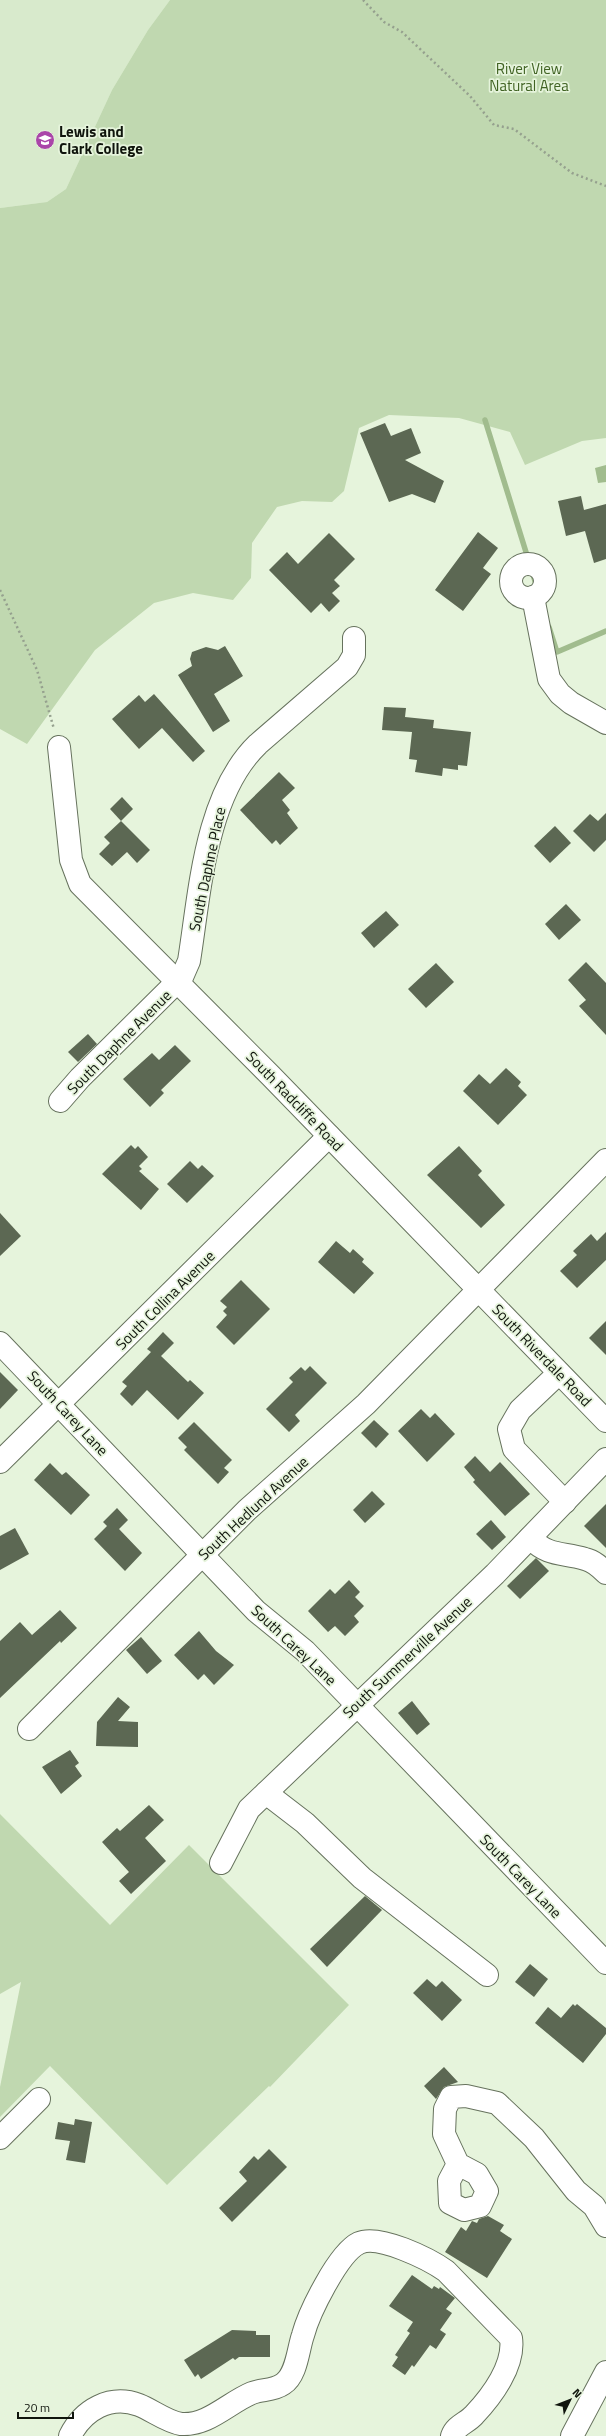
<svg xmlns="http://www.w3.org/2000/svg" width="606" height="2436" font-family="'Titillium Web',sans-serif">
<rect width="100%" height="100%" fill="#e6f4dc"/>
<!-- built -->
<path fill="#d8eacc" d="M0,0H170L148,30L112,90L66,189L47,202L0,208Z"/>
<!-- green -->
<g fill="#c0d8b0">
<path d="M170,0H606V438L582,441L525,465L510,432L459,418L389,415L359,428L344,491L332,502L302,501L277,507L252,543L251,578L233,600L193,593L154,603L95,650L27,744L0,729V208L47,202L66,189L112,90L148,30Z"/>
<path d="M0,1814L110,1925L189,1845L349,2005L270,2087L269,2086L167,2185L50,2066L0,2117V2087L21,1982L0,1994Z"/>
</g>
<!-- water -->
<path fill="#a1bc8e" d="M606,465V482L598,483L595,468Z"/>
<g fill="none" stroke-linecap="round" stroke-linejoin="round">
<!-- stream -->
<g stroke="#a1bc8e" stroke-width="5.5">
<path d="M485,420L539,594"/>
<path d="M549,627L557,652L606,631"/>
</g>
</g>
<!-- building -->
<g fill="#5c6853">
<path d="M385,423L391,436L411,428L421,453L405,460L444,481L435,503L412,494L389,502L360,433Z"/>
<path d="M581,496L584,510L606,504V559L594,563L585,531L566,536L558,501Z"/>
<path d="M478,532L498,548L483,568L491,574L463,611L435,590Z"/>
<path d="M329,533L355,559L334,580L340,586L332,593L340,601L329,612L321,603L311,613L269,570L287,552L298,564Z"/>
<path d="M225,646L243,676L214,694L230,721L213,732L178,675L192,666L190,659L192,652L206,647L218,650Z"/>
<path d="M154,694L205,751L193,762L162,728L139,749L112,719L139,695L145,702Z"/>
<path d="M384,707L406,708L405,717L434,720L433,728L471,732L467,766L458,765V770L443,768L442,776L415,772L417,760L409,759L412,732L382,730Z"/>
<path d="M279,772L295,788L282,800L290,810L287,813L298,828L280,845L276,840L272,844L240,810Z"/>
<path d="M122,797L133,809L121,821L110,809Z"/>
<path d="M606,813V840L594,852L573,831L590,814L598,821Z"/>
<path d="M121,821L150,850L137,863L127,852L112,866L99,854L110,843L104,837Z"/>
<path d="M555,826L571,843L550,863L534,846Z"/>
<path d="M566,904L581,920L559,940L545,924Z"/>
<path d="M386,911L399,925L374,948L361,933Z"/>
<path d="M586,962L606,983V1035L579,1006L586,1000L568,980Z"/>
<path d="M436,963L454,982L426,1008L408,989Z"/>
<path d="M88,1034L97,1044L78,1062L68,1052Z"/>
<path d="M175,1045L191,1061L161,1090L164,1093L150,1107L123,1079L152,1053L159,1060Z"/>
<path d="M506,1068L521,1082L518,1086L527,1095L498,1125L463,1091L479,1074L490,1084Z"/>
<path d="M131,1145L135,1149L138,1146L148,1157L139,1166L142,1169L139,1171L159,1189L141,1210L102,1174Z"/>
<path d="M459,1146L482,1171L478,1175L505,1205L481,1228L427,1175Z"/>
<path d="M190,1161L198,1169L202,1165L214,1176L187,1203L167,1184Z"/>
<path d="M0,1213L21,1236L0,1256Z"/>
<path d="M606,1232V1260L577,1288L560,1271L577,1255L573,1251L591,1234L597,1241Z"/>
<path d="M336,1241L350,1253L353,1249L364,1259L362,1262L374,1273L354,1294L318,1262Z"/>
<path d="M241,1280L270,1309L234,1345L216,1327L227,1315L223,1311L227,1307L220,1301Z"/>
<path d="M606,1321V1355L589,1338Z"/>
<path d="M163,1332L174,1343L161,1356L188,1382L190,1380L204,1393L178,1420L147,1390L132,1406L120,1394L127,1386L122,1382L151,1352L147,1349Z"/>
<path d="M310,1366L327,1383L295,1415L300,1421L289,1432L266,1409L293,1382L289,1378L301,1367L305,1371Z"/>
<path d="M0,1372L18,1390L0,1409Z"/>
<path d="M421,1409L430,1418L435,1413L455,1434L427,1462L398,1431Z"/>
<path d="M374,1420L389,1434L376,1448L361,1433Z"/>
<path d="M194,1422L232,1460L224,1468L229,1472L218,1484L184,1450L187,1447L178,1438Z"/>
<path d="M475,1456L490,1472L500,1462L530,1494L505,1516L473,1482L475,1480L464,1467Z"/>
<path d="M50,1463L62,1475L66,1472L90,1495L71,1515L34,1480Z"/>
<path d="M372,1491L385,1504L365,1523L353,1510Z"/>
<path d="M606,1504V1548L584,1526Z"/>
<path d="M117,1508L128,1520L119,1529L142,1553L125,1571L94,1539L107,1526L103,1522Z"/>
<path d="M491,1520L506,1537L492,1550L476,1534Z"/>
<path d="M15,1528L29,1554L0,1570V1536Z"/>
<path d="M536,1558L549,1571L520,1599L507,1586Z"/>
<path d="M349,1580L360,1592L355,1597L364,1606L354,1616L359,1622L345,1636L335,1626L328,1632L308,1611L330,1589L335,1594Z"/>
<path d="M60,1610L77,1628L61,1643L60,1641L0,1698V1641L20,1622L32,1635Z"/>
<path d="M199,1631L216,1651L234,1665L214,1685L204,1674L198,1680L174,1655Z"/>
<path d="M141,1637L162,1661L147,1674L126,1650Z"/>
<path d="M118,1697L130,1707L118,1721L138,1722V1747L96,1746L97,1722Z"/>
<path d="M412,1701L430,1724L417,1735L398,1713Z"/>
<path d="M70,1750L79,1763L75,1766L82,1776L61,1794L42,1767Z"/>
<path d="M149,1805L164,1820L145,1838L166,1861L131,1894L119,1881L129,1872L102,1842L117,1828L120,1831Z"/>
<path d="M365,1896L382,1910L327,1967L310,1949Z"/>
<path d="M530,1964L548,1979L534,1997L515,1982Z"/>
<path d="M427,1979L436,1987L442,1981L462,2000L442,2021L413,1993Z"/>
<path d="M573,2004L575,2006L577,2004L606,2028V2034L583,2063L535,2023L548,2007L561,2018Z"/>
<path d="M444,2067L458,2082L444,2087L436,2099L424,2086Z"/>
<path d="M75,2119L92,2122L85,2163L66,2160L70,2141L55,2139L58,2122L74,2125Z"/>
<path d="M269,2149L287,2167L232,2222L219,2208L247,2181L239,2172L254,2156L258,2160Z"/>
<path d="M488,2216L504,2225L500,2231L512,2239L487,2278L445,2252L461,2227L466,2231L472,2221L477,2223L479,2219Z"/>
<path d="M412,2275L432,2289L434,2286L439,2289L440,2287L455,2298L446,2309L452,2313L440,2330L446,2334L436,2349L430,2345L414,2367L412,2365L405,2375L392,2366L398,2357L395,2355L410,2333L407,2331L413,2322L389,2306Z"/>
<path d="M232,2330L256,2331V2335H270V2357H239L235,2360L233,2358L201,2379L198,2374L195,2377L184,2360Z"/>
</g>
<g fill="none" stroke-linecap="round" stroke-linejoin="round">
<!-- minor casing -->
<g stroke="#66725d" stroke-width="24">
<g id="minor">
<circle cx="528" cy="581" r="17"/>
<path d="M533,597L549,679L560,694L571,703L606,723"/>
<path d="M59,747L71,860L80,884L271,1076L606,1421"/>
<path d="M60,1101L80,1078L182,977L189,961C200,892 205,795 258,744L347,667L354,655V638"/>
<path d="M0,1343L256,1611L305,1651L606,1963"/>
<path d="M559,1373L520,1410L509,1429L514,1449L565,1502"/>
<path d="M0,1462L329,1136"/>
<path d="M530,1538C549,1557 562,1552 585,1559C594,1561 600,1567 606,1573"/>
<path d="M29,1729L247,1510L366,1404L606,1160"/>
<path d="M266,1793L305,1823L362,1878L487,1975"/>
<path d="M221,1863L249,1809L495,1574L606,1459"/>
<path d="M0,2138L39,2099"/>
<path d="M458,2164L449,2181L450,2203L464,2210L480,2206L487,2191L477,2174L458,2164L444,2134L445,2109L451,2097L466,2096L497,2103L534,2138L576,2191L594,2206L606,2226"/>
<path d="M70,2436C83,2410 110,2394 139,2405C152,2410 167,2422 181,2424C208,2426 228,2403 252,2393C262,2389 273,2391 283,2384C297,2375 298,2349 303,2335C309,2313 338,2253 359,2243C379,2234 429,2259 446,2271L511,2338C515,2365 492,2396 474,2415C467,2423 456,2425 452,2436"/>
</g>
</g>
<!-- major casing -->
<g stroke="#66725d" stroke-width="24">
<path id="major" d="M572,2436L606,2372"/>
</g>
<!-- path -->
<g stroke="#95a08e" stroke-width="2.5" stroke-dasharray="2 3" stroke-linecap="butt">
<path d="M363,0L384,22L402,32L470,96L494,125L514,129L572,173L606,186"/>
<path d="M0,590L37,670L54,729"/>
</g>
<!-- minor -->
<use href="#minor" stroke="#fff" stroke-width="22"/>
<!-- major -->
<use href="#major" stroke="#fff" stroke-width="22"/>
</g>
<!-- icons -->
<defs>
<g id="university-disc" transform="scale(1)"><circle r="9.5" fill="#aa45a9" stroke="#e6f4dc"/><path d="M0-5L7-2L0 1L-7-2ZM-4 1L0 2.5L4 1V4Q0 6-4 4Z" fill="#fff"/></g>
</defs>
<g fill-rule="evenodd">
<use href="#university-disc" x="45" y="140"/>
</g>
<g text-anchor="middle" dominant-baseline="central" stroke-width="3.5" stroke-linejoin="round" paint-order="stroke">
<!-- park labels -->
<g font-size="15" fill="#416324" stroke="#e6f4dc">
<text x="529" y="68">River View<tspan x="529" dy="17">Natural Area</tspan></text>
</g>
<!-- poi labels -->
<g font-size="15" font-weight="bold" fill="#0f140c" stroke="#e6f4dc" text-anchor="start">
<text x="59" y="131">Lewis and<tspan x="59" dy="17">Clark College</tspan></text>
</g>
<!-- street labels -->
<g font-size="15" fill="#0f140c" stroke="#e6f4dc">
<text transform="translate(207 869) rotate(-78)">South Daphne Place</text>
<text transform="translate(119 1042) rotate(-45)">South Daphne Avenue</text>
<text transform="translate(295 1101) rotate(46)">South Radcliffe Road</text>
<text transform="translate(165 1300) rotate(-45)">South Collina Avenue</text>
<text transform="translate(542 1355) rotate(46)">South Riverdale Road</text>
<text transform="translate(68 1413) rotate(47)">South Carey Lane</text>
<text transform="translate(253 1508) rotate(-43)">South Hedlund Avenue</text>
<text transform="translate(294 1645) rotate(43)">South Carey Lane</text>
<text transform="translate(407 1657) rotate(-43)">South Summerville Avenue</text>
<text transform="translate(521 1876) rotate(46)">South Carey Lane</text>
</g>
</g>
<!-- north arrow -->
<g transform="translate(570 2400) rotate(47)" stroke="#e6f4dc" stroke-width="3" paint-order="stroke">
<path d="M0-3L7 15L0 10L-7 15Z" fill="#0f140c"/>
<text y="-6" font-size="11" font-weight="bold" text-anchor="middle" fill="#0f140c">N</text>
</g>
<!-- scale -->
<path d="M18 2412v6h55v-6" fill="none" stroke="#0f140c" stroke-width="2"/>
<text x="24" y="2412" font-size="12" fill="#0f140c" stroke="#e6f4dc" stroke-width="3" paint-order="stroke">20 m</text>
</svg>
